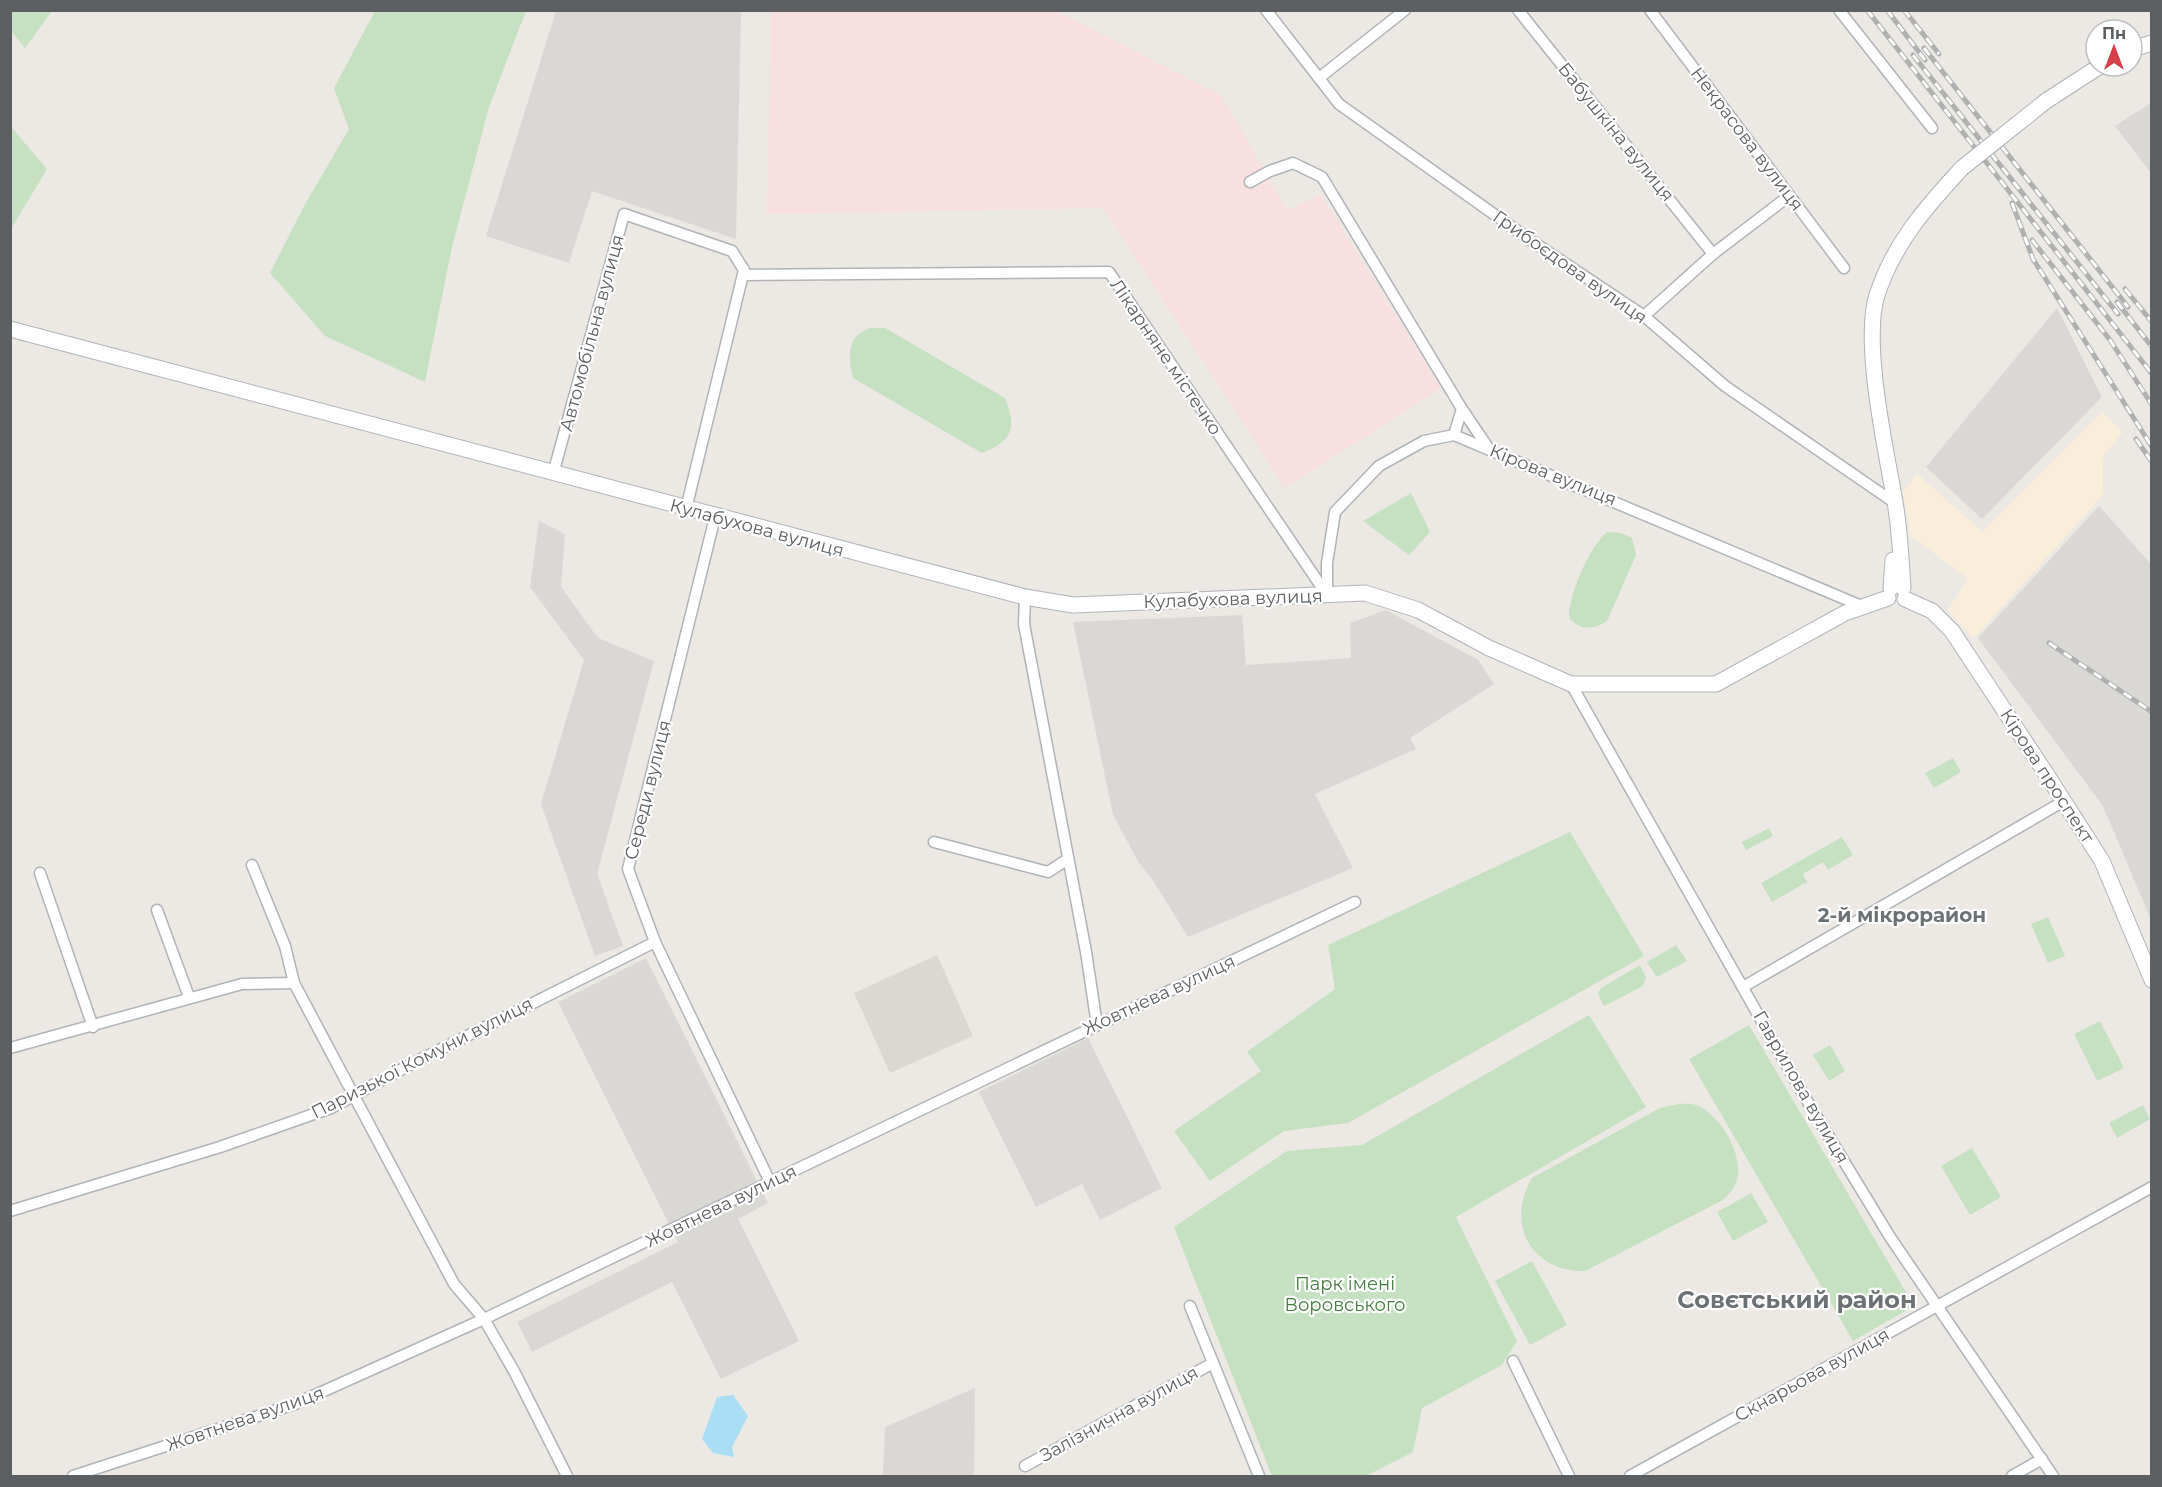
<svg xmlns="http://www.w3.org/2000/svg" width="2162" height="1487" font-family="Montserrat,sans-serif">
<rect width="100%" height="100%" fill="#ece8e3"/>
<!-- commercial -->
<path fill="#f9eeda" d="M2102,411L2123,432L2103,457V495L1973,639L1948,610L1968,579L1911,536L1903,492L1917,474L1983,532Z"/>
<!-- industrial -->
<g fill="#dad8d5">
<path d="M556,11H741L736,239L592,191L569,263L486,236Z"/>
<path d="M2151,103V173L2115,126Z"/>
<path d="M2057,308L2102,397L1982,519L1926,467Z"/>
<path d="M2099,506L2151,564V920L2103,806L1978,638Z"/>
<path d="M539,521L565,534L561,587L598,638L654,661L597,874L623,946L595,956L541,804L584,660L530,587Z"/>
<path d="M1386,610L1478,660L1494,684L1410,738L1416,749L1315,794L1353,868L1188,937L1154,882L1139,863L1113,815L1073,622L1242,615L1246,665L1351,658L1350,623Z"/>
<path d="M646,958L768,1203L738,1219L799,1341L721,1379L672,1282L532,1352L517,1322L678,1242L558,1002Z"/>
<path d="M1088,1038L1162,1188L1100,1220L1082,1184L1036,1207L979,1092Z"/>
<path d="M975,1388L974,1476H883L885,1427Z"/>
</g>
<!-- education -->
<path fill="#dbd8d1" d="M937,955L973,1036L890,1073L854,993Z"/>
<!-- medical -->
<path fill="#f8e0e1" d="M771,11H1056L1221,95L1287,210L1321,195L1441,388L1285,488L1103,208L767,214Z"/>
<!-- green -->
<g fill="#c6e1c2">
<path d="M10,11L11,10L52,11L25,48L11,31Z"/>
<path d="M375,11H526L489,107L452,247L425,382L325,336L270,273L304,206L349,129L334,88Z"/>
<path d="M11,127L47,169L11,229H10Z"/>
<path d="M870,328H885L1005,398C1017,427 1013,441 982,453L853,378C848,356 846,337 870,328Z"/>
<path d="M1411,493L1430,532L1409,555L1363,521Z"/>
<path d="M1607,532L1621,533L1632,538L1636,555L1607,621C1593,630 1581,631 1569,618C1568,595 1590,546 1607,532Z"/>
<path d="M1953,758L1961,772L1934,788L1925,773Z"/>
<path d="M1769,828L1773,836L1746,850L1742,842Z"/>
<path d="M1570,832L1644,956L1348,1123L1284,1131L1210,1181L1174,1131L1261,1071L1247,1052L1335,989L1328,945Z"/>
<path d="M1842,837L1853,855L1828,870L1823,862L1803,874L1807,882L1772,902L1761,883Z"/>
<path d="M2048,917L2065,956L2048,963L2031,924Z"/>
<path d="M1676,945L1687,961L1657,977L1647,962Z"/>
<path d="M1640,965L1646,977L1643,986L1604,1006L1598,994L1601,988Z"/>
<path d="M1589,1015L1646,1107L1456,1217L1517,1341L1502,1365L1422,1408L1413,1452L1366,1476H1272L1174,1227L1287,1151L1362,1145Z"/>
<path d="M2100,1021L2124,1068L2097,1081L2074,1034Z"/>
<path d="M1749,1025L1914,1306L1853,1341L1689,1059Z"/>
<path d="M1830,1045L1845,1071L1829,1081L1813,1055Z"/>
<path d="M1679,1104C1684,1104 1693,1103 1698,1106C1722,1116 1747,1159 1735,1185C1733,1190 1727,1196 1723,1200L1585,1271C1531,1272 1505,1224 1532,1178L1660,1108Z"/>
<path d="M2143,1105L2150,1119L2117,1138L2109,1123Z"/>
<path d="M1972,1148L2001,1197L1970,1215L1941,1166Z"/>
<path d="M1751,1193L1768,1222L1733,1241L1717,1212Z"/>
<path d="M1532,1261L1567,1325L1530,1345L1495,1281Z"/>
</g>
<!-- water -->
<path fill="#a9def5" d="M733,1395L748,1416L732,1447L734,1457L713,1453L702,1439L717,1397Z"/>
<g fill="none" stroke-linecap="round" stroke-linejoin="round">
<!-- street casing -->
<g stroke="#b0b3b6" stroke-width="13">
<g id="street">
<path d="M1266,10L1339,104L1533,242L1644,316L1725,386L1895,503"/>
<path d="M1518,10L1713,254"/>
<path d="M1650,10L1844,268"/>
<path d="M1839,10L1932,128"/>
<path d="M1319,78L1405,10"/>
<path d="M1250,182L1270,171L1293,163L1322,177L1462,409L1454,435"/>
<path d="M743,275L1109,272L1327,595"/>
<path d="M1644,316L1713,254L1789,196"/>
<path d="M1462,409L1489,449"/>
<path d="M553,474L624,214L732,251L744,270L686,509"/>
<path d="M715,517L628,869L655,942L770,1182"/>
<path d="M1327,595V563L1335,512L1379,466L1424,441L1454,435L1864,607"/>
<path d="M1025,597L1024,624L1086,952L1097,1025"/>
<path d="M1571,684L1803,1094L1890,1237L2053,1476"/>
<path d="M934,842L1048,872L1068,859"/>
<path d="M252,865L285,946L294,983L454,1284L484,1319L515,1373L567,1476"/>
<path d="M40,873L93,1027"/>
<path d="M157,910L189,997"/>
<path d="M1743,987L2064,801"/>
<path d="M10,1048L242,984L294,983"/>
<path d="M10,1211L220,1147L331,1108L415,1062L655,942"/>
<path d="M1190,1306L1259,1476"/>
<path d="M1513,1361L1569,1476"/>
<path d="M1025,1466L1213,1363"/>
<path d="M73,1476L295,1404L484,1319L1355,902"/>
<path d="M1630,1476L2152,1187"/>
<path d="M2012,1476L2042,1459"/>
</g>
</g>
<!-- secondary casing -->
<g stroke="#afb3b6" stroke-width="17">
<g id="secondary">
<path d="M2132,49L2152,43"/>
<path d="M2046,101L2100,66"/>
<path d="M10,329L1025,597L1073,605L1365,593L1418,610L1489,648L1571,684H1716L1845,613L1888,598"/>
<path d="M1891,588L1893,560"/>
<path d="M1903,588C1901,559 1900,531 1895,502C1886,450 1862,343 1877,295C1894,243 1926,207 1962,168"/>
<path d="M1905,599L1932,611L1952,631L2045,772L2102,861L2152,980"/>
</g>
</g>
<!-- street -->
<use href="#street" stroke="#fff" stroke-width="10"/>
<!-- secondary -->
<use href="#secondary" stroke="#fff" stroke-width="15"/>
<!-- rail casing -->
<g stroke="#afb0b0" stroke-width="5">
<g id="rail">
<path d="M1867,10L2152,374"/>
<path d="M1887,10L1925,60"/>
<path d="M1904,10L1939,54"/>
<path d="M1924,48L2128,307"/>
<path d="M1913,55L2118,314"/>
<path d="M2012,203L2033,259L2152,447"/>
<path d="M2032,240L2110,340L2152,405"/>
<path d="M2125,289L2152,322"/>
<path d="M2117,302L2152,347"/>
<path d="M2136,439L2152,462"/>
<path d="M2049,643L2152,712"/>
</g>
</g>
<!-- rail -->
<use href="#rail" stroke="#fff" stroke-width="3" stroke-dasharray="9" stroke-linecap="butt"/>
<!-- secondary-bridge casing -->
<g stroke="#afb3b6" stroke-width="17" stroke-linecap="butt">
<path id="secondary-bridge" d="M1962,168L2046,101"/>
</g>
<!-- secondary-bridge -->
<use href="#secondary-bridge" stroke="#fff" stroke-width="15"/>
</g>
<g text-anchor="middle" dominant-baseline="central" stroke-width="4.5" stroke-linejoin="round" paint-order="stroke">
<!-- street labels -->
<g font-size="18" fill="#5b5f62" stroke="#fff">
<text transform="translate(1616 132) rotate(51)">Бабушкіна вулиця</text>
<text transform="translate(1747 139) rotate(53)">Некрасова вулиця</text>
<text transform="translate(1570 267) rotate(35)">Грибоєдова вулиця</text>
<text transform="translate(592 333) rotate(-75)">Автомобільна вулиця</text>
<text transform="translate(1166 357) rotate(56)">Лікарняне містечко</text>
<text transform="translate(1553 475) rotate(22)">Кірова вулиця</text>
<text transform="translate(757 528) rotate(15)">Кулабухова вулиця</text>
<text transform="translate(1233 599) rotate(-2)">Кулабухова вулиця</text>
<text transform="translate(2047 776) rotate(57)">Кірова проспект</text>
<text transform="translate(648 790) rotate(-76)">Середи вулиця</text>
<text transform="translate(1159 995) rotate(-25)">Жовтнева вулиця</text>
<text transform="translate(422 1058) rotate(-27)">Паризької Комуни вулиця</text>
<text transform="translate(1801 1087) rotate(60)">Гаврилова вулиця</text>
<text transform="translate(721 1206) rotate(-26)">Жовтнева вулиця</text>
<text transform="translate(1812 1375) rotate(-29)">Скнарьова вулиця</text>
<text transform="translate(1119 1414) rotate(-29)">Залізнична вулиця</text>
<text transform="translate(245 1419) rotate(-19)">Жовтнева вулиця</text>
</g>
<!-- park labels -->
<g font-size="18" fill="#437e3e" stroke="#fff">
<text x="1345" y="1284">Парк імені<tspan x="1345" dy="21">Воровського</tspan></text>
</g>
<!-- neighbourhood labels -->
<g font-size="20" font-weight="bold" fill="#6c7173" stroke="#fff">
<text x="1902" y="915">2-й мікрорайон</text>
</g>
<!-- district labels -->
<g font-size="24" font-weight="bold" fill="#6c7173" stroke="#fff">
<text x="1797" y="1299">Совєтський район</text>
</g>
</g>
<!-- border -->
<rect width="2162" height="1487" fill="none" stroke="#5b5f62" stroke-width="24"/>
<!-- north arrow -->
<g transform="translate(2114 48)"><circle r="28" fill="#ffffff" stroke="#bdbfc0" stroke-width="1.5"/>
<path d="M0-4.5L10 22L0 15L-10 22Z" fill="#d53f48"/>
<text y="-9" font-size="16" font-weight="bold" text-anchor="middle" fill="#5b5f62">Пн</text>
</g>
</svg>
